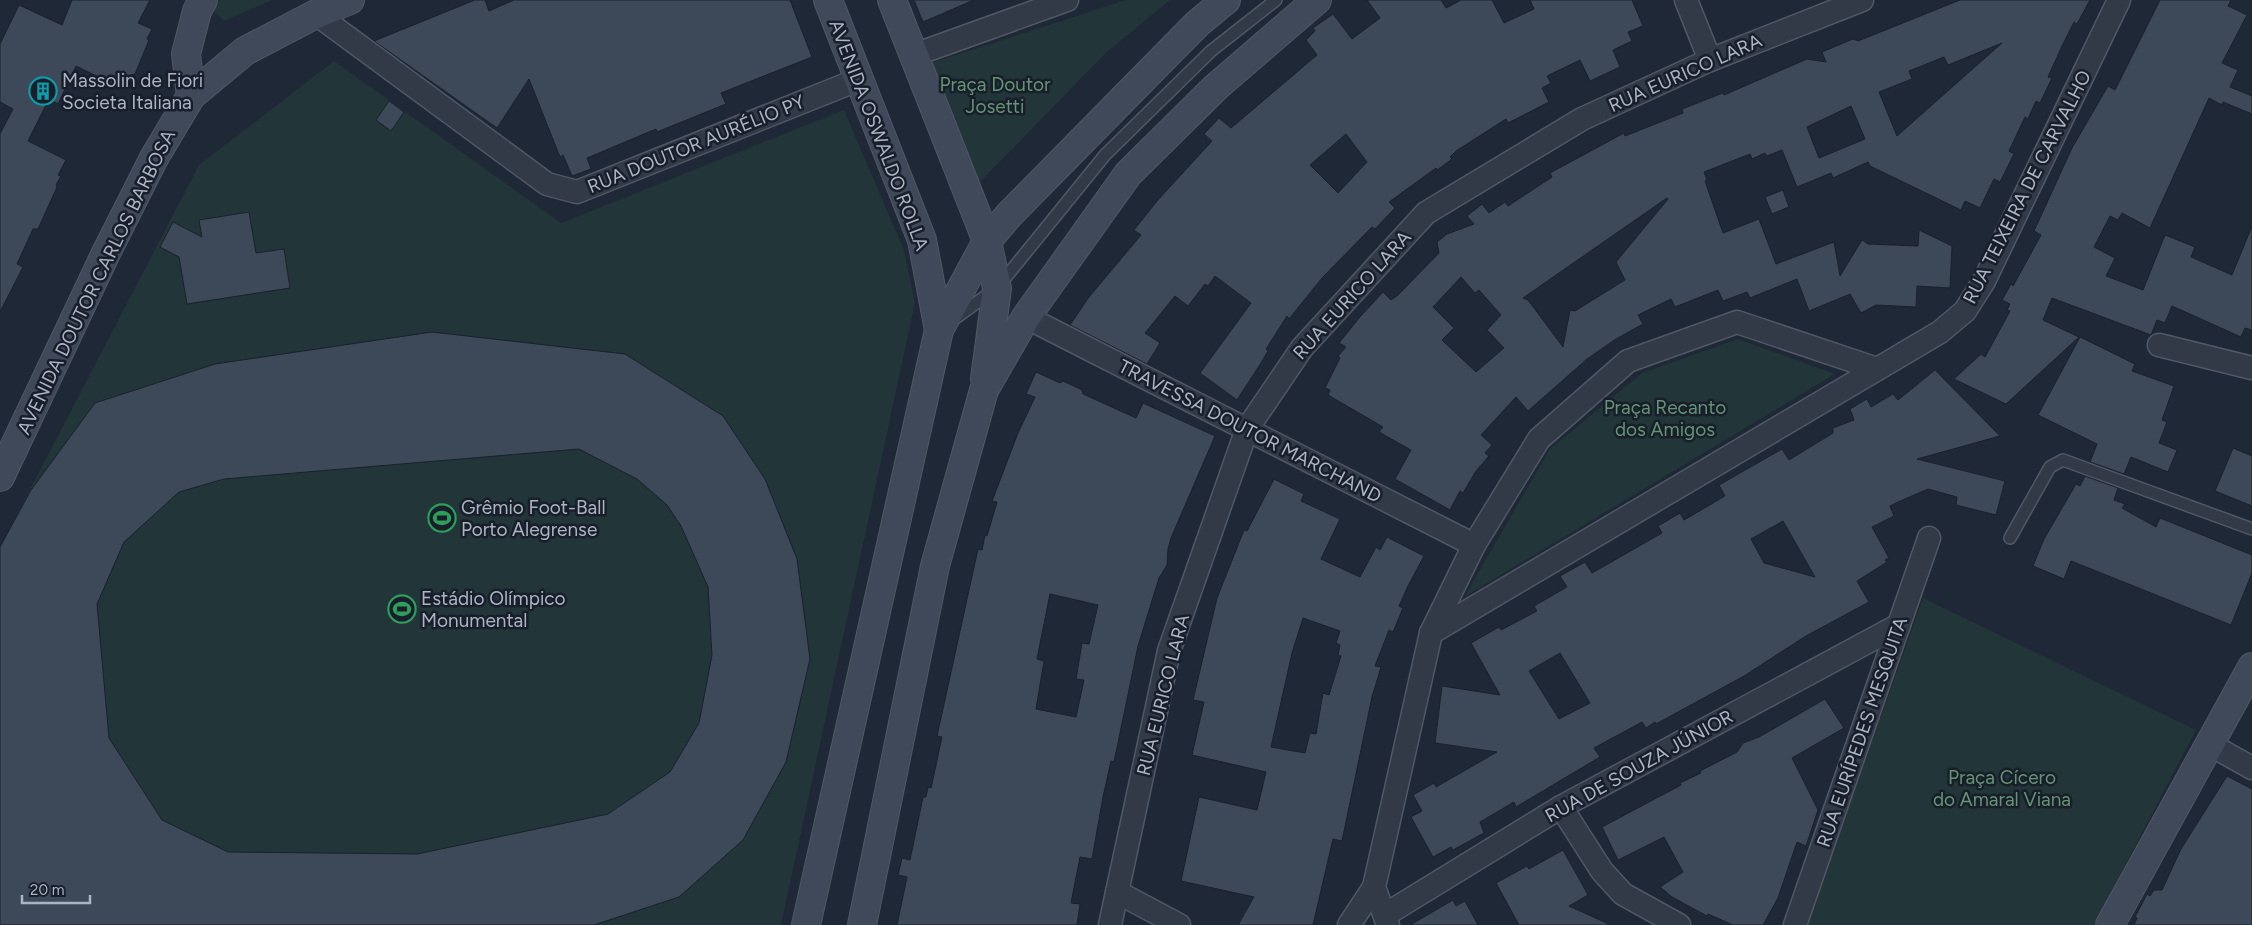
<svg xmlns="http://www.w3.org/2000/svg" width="2252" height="925" font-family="Figtree,sans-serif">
<rect width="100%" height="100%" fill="#1f2836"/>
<!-- green -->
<g fill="#223538">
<path d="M219,0H272L224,21L214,11Z"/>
<path d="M1126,0H1170L1107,52L977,185L928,64Z"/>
<path d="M334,61L561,223L844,110L904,250L915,303L781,925H0V547L199,165Z"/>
<path d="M1738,339L1835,374L1464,597L1550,449L1642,373Z"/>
<path d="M1923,598L2196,730L2094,925H1807Z"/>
</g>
<!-- building -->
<g fill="#3d4859" stroke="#1a212d" fill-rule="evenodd">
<path d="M72,0H150L138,23L152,29L147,39L149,40L135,74L130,75L125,85L114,81L113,84L76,66L58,104L49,99L28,141L66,160L58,175L61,176L56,185L57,187L38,229H33L17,264L23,267L0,312V134L13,109L0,102V44L19,5L62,25Z"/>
<path d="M475,0H485L489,11L514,0H790L812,57L721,93L726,104L657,132L656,129L587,158L591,169L572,176L563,155L560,157L529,79L497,128L374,41Z"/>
<path d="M914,0H974L923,22Z"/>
<path d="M1367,0H1441L1446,8L1461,0H1492L1504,23L1534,9L1530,0H1632L1643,26L1628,32L1632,41L1613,50L1620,67L1590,81L1580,60L1547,76L1551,83L1542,88L1549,102L1508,123L1506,119L1456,151L1450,157L1452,159L1437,170L1436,168L1389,202L1395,208L1375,229L1372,227L1322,278L1289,319L1287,316L1266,349L1268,351L1261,363L1237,400L1200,373L1251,303L1215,276L1208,286L1205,284L1188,306L1175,296L1145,333L1160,343L1147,364L1070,325L1089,297L1141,235L1134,230L1157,201L1212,141L1204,134L1219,118L1231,128L1317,55L1306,40L1315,31L1313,28L1333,14L1352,39L1380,18ZM1346,134L1367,162L1338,193L1310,165Z"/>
<path d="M1960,0H2090L2077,24L2074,22L2062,46L2048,77L2052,78L2040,103L2036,101L2028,119L2025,117L2009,151L2014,154L2000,182L1994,179L1980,208L1965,201L1961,210L1870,166L1868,162L1833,178L1831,173L1797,187L1782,150L1767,156L1765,153L1752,159L1750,154L1704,172L1707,180L1705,181L1723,233L1759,219L1776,264L1834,242L1840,276L1862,240L1868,244L1918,246L1919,230L1952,246L1950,288L1917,286L1916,307L1876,305L1861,313L1850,294L1809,311L1797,279L1750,298L1747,292L1723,301L1718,290L1675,307L1671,299L1638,315L1643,324L1616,339L1587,359L1528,411L1516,397L1481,435L1492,445L1485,453L1489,456L1476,471L1463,493L1460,491L1450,510L1395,479L1411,450L1379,432L1383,427L1328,395L1330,390L1325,388L1340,358L1338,356L1346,347L1339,343L1359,318L1383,292L1391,300L1398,295L1439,253L1437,242L1447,234L1474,224L1467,216L1482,204L1489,213L1505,202L1508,206L1552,177L1550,173L1624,133L1625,136L1683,113L1682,109L1723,93L1724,95L1807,59L1826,62L1822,52L1853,39L1858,41ZM2002,43L1959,81L1897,136L1879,92L1912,79L1909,71L1944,57L1948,65ZM1851,106L1865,139L1819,158L1807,127ZM1667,198L1668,199L1616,262L1625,280L1575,311L1570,310L1563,347L1528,300L1523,298ZM1461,277L1475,293L1479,290L1501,315L1487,330L1504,348L1476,372L1442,340L1454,328L1433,307Z"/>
<path d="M2160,0H2231L2228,6L2247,15L2222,63L2238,70L2230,87L2252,96V114L2223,102L2222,105L2209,98L2150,228L2122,213L2118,220L2110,216L2094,247L2115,258L2106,276L2143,290L2165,235L2195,247L2191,257L2232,275L2252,226V330L2245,328L2241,337L2172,306L2165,323L2157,320L2151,335L2052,298L2043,320L2079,337L2006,404L1954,379L1981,354L1985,357L2010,311L2007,310L2010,304L2002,300L2011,284L2013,286L2041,235L2034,231L2072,148L2108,86L2115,90Z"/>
<path d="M389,101L404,112L391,131L376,120Z"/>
<path d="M1783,190L1789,207L1772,214L1765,197Z"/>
<path d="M249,212L256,253L284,249L290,288L187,304L179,257L160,247L173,222L202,237L199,220Z"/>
<path d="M432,332L625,354L723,416L765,479L797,559L810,659L786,762L743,840L679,897L594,925H0V547L31,490L95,403L215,364ZM579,449L637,479L667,505L681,526L708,587L712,655L699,723L670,772L608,814L417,854L228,852L162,820L109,738L97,604L124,542L179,492L224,479Z"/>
<path d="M2080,337L2135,364L2132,371L2174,386L2162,420L2167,422L2159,443L2177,450L2168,472L2131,457L2124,474L2090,462L2097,444L2038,415Z"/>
<path d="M1935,370L2000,436L1917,459L2005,481L1996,515L1956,505L1957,497L1928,489L1898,502L1890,506L1894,516L1872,527L1889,558L1885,560L1887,562L1857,581L1869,602L1806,636L1744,676L1656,724L1655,722L1646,728L1642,722L1594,748L1600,757L1516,807L1514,802L1480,822L1484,833L1453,850L1451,847L1433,857L1411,817L1422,811L1413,795L1434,783L1436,787L1497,752L1435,743L1442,686L1500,695L1471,643L1499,627L1501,630L1537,611L1534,606L1567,587L1560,576L1585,562L1592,573L1662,533L1658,526L1680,513L1684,520L1725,496L1719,485L1782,449L1789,460L1833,433V428L1854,420L1850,409L1867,399L1871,407L1893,394L1898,400ZM1783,521L1815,577L1764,563L1751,539ZM1560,653L1590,703L1559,719L1529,671Z"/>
<path d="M1036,372L1060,383L1063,381L1082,390L1083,394L1136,418L1143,403L1215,436L1171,538L1168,549L1167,565L1159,578L1138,646L1114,762L1111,761L1103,797L1092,859L1080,857L1071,903L1080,904L1077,925H897L907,877L898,875L902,858L910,860L923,797H926L928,787L931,788L942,737L937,736L978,549L982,550L985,535L987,536L997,502L992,501L1018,433L1035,397L1026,394ZM1050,594L1098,605L1089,644L1082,643L1076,679L1084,680L1076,717L1036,709L1044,661L1037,659Z"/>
<path d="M2233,448L2252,456V506L2215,491Z"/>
<path d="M2085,476L2118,488L2114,500L2125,504L2122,508L2156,527L2160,518L2252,555V573L2231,625L2071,561L2064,579L2033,566L2044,539L2076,484L2080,486Z"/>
<path d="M1274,479L1304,494L1301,501L1340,519L1321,559L1360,577L1376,547L1380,550L1387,537L1424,556L1408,586L1399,606L1403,608L1393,632L1389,630L1375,666L1381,667L1372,697L1342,841L1333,839L1313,925H1238L1254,897L1181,881L1199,797L1257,810L1261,793L1266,772L1192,755L1204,702L1193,700L1217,598L1244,530L1247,531ZM1303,618L1340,631L1336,643L1340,645L1338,655L1341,656L1329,695L1323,693L1316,734L1310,733L1305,753L1271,747L1292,653Z"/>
<path d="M1825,699L1844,728L1792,758L1818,810L1806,846L1797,842L1778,898L1763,925H1733L1708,914L1707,916L1672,897L1660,887L1683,872L1664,837L1618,860L1602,827L1681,785L1680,783L1701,773L1700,771L1737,752L1743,743L1759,737Z"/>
<path d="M2227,776L2252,789V925H2134L2137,918L2135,917L2147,894L2150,896L2154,890H2162L2181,849Z"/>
<path d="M1563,850L1588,895L1569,906L1611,925H1519L1496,883L1527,866L1529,869Z"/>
<path d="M1453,900L1456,906L1465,901L1478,925H1410Z"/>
</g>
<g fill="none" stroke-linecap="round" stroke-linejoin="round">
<!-- lane casing -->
<g stroke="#505765" stroke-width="14">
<g id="lane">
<path d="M954,319L997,288L1105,155L1211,51L1276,0"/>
<path d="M2010,538L2050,467L2063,460L2252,529"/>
</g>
</g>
<!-- street casing -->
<g stroke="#505765" stroke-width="25">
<g id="street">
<path d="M1686,0L1710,60"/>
<path d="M316,14L547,184L577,192L860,79"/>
<path d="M914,55L1067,0"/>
<path d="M1026,317L1474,545"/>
<path d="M2159,345L2252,368"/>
<path d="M1431,633L1940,332L1965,311L1984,281L2119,0"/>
<path d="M2209,744L2252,768"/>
<path d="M1561,807L1602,871L1623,894L1679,925"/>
<path d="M1117,892L1179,925"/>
<path d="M1385,915L1561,807L1899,625"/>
<path d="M1110,925L1169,651L1247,429L1302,348L1426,213L1582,119L1710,60L1862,0"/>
<path d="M1349,925L1374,887"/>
<path d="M1388,925L1374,887L1431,633L1474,545L1539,439L1628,361L1737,322L1877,369"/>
<path d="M1795,925L1929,538"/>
</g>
</g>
<!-- secondary casing -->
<g stroke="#505765" stroke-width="30">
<g id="secondary">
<path d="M828,0L922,240L939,330"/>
<path d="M892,0L987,241L997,288L985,379"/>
<path d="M191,96L186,54L197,11L203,0"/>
<path d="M0,477L106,253L154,158L191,96L245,51L316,14L350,0"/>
<path d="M806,925L939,330L987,241L1009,215L1197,24L1226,0"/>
<path d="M862,925L935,566L984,390L1026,317L1128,174L1216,87L1317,0"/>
<path d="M2110,925L2252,667"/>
</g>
</g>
<!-- lane -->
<use href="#lane" stroke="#323a47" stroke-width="11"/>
<!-- street -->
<use href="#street" stroke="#323a47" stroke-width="22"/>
<!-- secondary -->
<use href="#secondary" stroke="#40495a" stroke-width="28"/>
</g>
<!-- icons -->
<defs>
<g id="building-ring" transform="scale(1.4375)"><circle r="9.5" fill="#181f2b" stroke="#0f9aa8" stroke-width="1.5"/><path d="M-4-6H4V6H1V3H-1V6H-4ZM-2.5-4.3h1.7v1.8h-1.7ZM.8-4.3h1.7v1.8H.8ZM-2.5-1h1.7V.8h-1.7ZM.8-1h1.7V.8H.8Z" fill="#0f9aa8"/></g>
<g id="stadium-ring" transform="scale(1.4375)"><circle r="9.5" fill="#181f2b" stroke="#2e9e5b" stroke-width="1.5"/><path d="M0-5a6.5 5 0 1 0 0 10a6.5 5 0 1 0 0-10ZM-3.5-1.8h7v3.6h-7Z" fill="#2e9e5b"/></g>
</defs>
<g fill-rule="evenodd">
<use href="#building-ring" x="43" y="91"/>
<use href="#stadium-ring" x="442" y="518"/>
<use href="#stadium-ring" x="402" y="609"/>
</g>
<g text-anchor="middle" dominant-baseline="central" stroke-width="5" stroke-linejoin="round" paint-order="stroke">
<!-- street labels -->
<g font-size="19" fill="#acb4c4" stroke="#181f2b">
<text transform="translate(1685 73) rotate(-24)">RUA EURICO LARA</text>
<text transform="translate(879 135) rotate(69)">AVENIDA OSWALDO ROLLA</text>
<text transform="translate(696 144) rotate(-22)">RUA DOUTOR AURÉLIO PY</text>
<text transform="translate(2027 187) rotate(-63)">RUA TEIXEIRA DE CARVALHO</text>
<text transform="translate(96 282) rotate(-64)">AVENIDA DOUTOR CARLOS BARBOSA</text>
<text transform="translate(1352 295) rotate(-48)">RUA EURICO LARA</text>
<text transform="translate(1250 431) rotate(27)">TRAVESSA DOUTOR MARCHAND</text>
<text transform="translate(1163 695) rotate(-76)">RUA EURICO LARA</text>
<text transform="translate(1862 732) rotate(-71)">RUA EURÍPEDES MESQUITA</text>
<text transform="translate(1639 766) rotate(-29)">RUA DE SOUZA JÚNIOR</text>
</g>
<!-- poi labels -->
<g font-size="19" fill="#acb4c4" stroke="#181f2b" text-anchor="start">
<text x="62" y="80">Massolin de Fiori<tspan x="62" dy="22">Societa Italiana</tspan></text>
<text x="461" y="507">Grêmio Foot-Ball<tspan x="461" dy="22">Porto Alegrense</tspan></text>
<text x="421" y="598">Estádio Olímpico<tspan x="421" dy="22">Monumental</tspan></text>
</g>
<!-- park labels -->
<g font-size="19" fill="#649471" stroke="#181f2b">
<text x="995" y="84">Praça Doutor<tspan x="995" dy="22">Josetti</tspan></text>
<text x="1665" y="407">Praça Recanto<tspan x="1665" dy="22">dos Amigos</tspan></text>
<text x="2002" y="777">Praça Cícero<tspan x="2002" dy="22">do Amaral Viana</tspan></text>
</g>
</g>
<!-- scale -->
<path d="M22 895v8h68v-8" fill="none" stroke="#acb4c4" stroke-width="2.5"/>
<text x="30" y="895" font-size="15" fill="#acb4c4" stroke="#181f2b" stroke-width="4" paint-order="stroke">20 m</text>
</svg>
